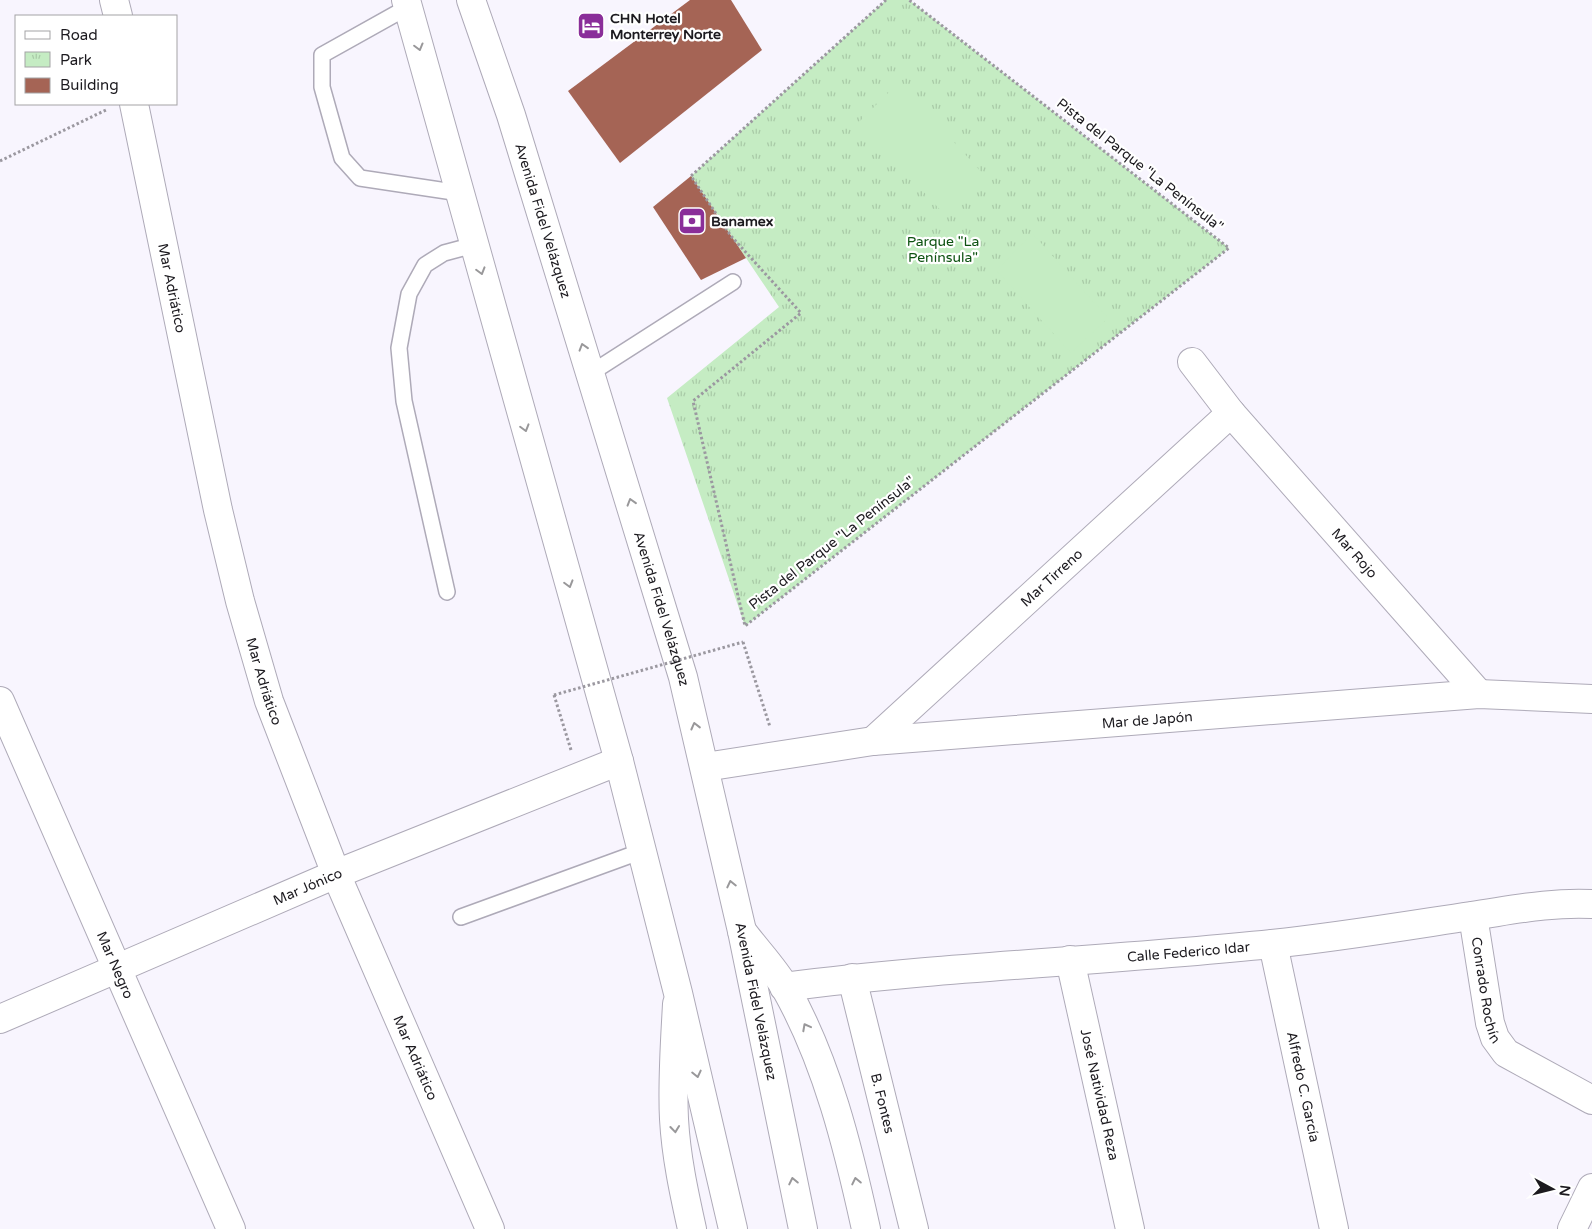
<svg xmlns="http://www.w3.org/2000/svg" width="1592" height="1229" font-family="'Varela Round',sans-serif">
<defs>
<pattern id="park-tufts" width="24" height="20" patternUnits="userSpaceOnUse" patternTransform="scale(1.25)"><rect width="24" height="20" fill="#c5ecc3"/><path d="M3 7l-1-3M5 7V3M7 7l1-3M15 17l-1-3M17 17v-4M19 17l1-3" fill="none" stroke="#a9caa7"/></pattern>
</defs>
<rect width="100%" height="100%" fill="#f8f5fe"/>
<!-- park -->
<path fill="url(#park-tufts)" d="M886,0H909L1229,248L745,626L667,398L779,307L691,176Z"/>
<!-- garden -->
<g fill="#c5ecc3">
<path d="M899,82L984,175L944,214L859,122Z"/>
<path d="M1033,234L1108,318L1071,353L996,270Z"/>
</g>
<!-- building -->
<g fill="#a56455">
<path d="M690,0H731L762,50L620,163L568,91Z"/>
<path d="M691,176L746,258L701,280L653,207Z"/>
</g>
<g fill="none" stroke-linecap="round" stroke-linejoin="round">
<!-- service casing -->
<g stroke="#aeaab8" stroke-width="18">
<g id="service">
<path d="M408,7L322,55V87L342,158L360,178L460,193"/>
<path d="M591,373L733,282"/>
<path d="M447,592L404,401L399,348L409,294L425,265L444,253L474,245"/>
<path d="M461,917L642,851"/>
</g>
</g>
<!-- minor casing -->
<g stroke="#aeaab8" stroke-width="30">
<g id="minor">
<path d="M114,0L118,16"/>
<path id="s1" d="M134,104L218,510L240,601L269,701L336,874L490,1229"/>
<path id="s2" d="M1192,362L1231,413L1479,694"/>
<path id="s3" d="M0,701L231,1229"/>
<path id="s4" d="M873,741L1231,413"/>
<path id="s5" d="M705,767L873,741L1479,694L1592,699"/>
<path id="s6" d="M1473,916L1490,1023L1495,1038L1506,1053L1592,1100"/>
<path id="s7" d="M1273,944L1334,1229"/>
<path id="s8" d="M1070,960L1130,1229"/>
<path id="s9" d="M852,978L914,1229"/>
<path id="s10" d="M784,987C947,966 1110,961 1272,944C1339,937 1405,926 1471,916C1513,910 1549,902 1592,904"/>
<path id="s11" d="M0,1019L336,874L619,761"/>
</g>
</g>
<!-- tertiary casing -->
<g stroke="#aeaab8" stroke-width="30">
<g id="tertiary">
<path d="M742,931C756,950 774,968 786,989C827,1062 848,1147 866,1229"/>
<path d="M677,1004C675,1042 672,1081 674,1119C676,1156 684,1193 692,1229"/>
<path d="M1572,1229L1592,1188"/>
</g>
</g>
<!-- trunk casing -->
<g stroke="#aeaab8" stroke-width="30">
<g id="trunk">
<path d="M406,0L619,761L678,993L733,1229"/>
<path id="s12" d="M471,0L511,115L683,677L742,931L803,1229"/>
</g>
</g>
<!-- path -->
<g stroke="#9b98a0" stroke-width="3" stroke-dasharray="2.5 2.5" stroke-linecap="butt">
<path d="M886,0L691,176L731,236L801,313L693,401L745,626L1229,248L909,0"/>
<path d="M0,161L106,110"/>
<path d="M743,642L770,727"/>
<path d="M554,695L571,750"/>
</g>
<!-- service -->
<use href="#service" stroke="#fff" stroke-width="15"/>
<!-- minor -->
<use href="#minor" stroke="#fff" stroke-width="28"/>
<!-- tertiary -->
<use href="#tertiary" stroke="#fff" stroke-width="28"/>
<!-- trunk -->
<use href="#trunk" stroke="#fff" stroke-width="28"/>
<!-- path-bridge -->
<path stroke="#9b98a0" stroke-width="3" stroke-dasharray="2.5 2.5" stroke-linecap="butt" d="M554,695L743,642"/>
</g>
<!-- one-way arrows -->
<defs><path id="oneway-chevron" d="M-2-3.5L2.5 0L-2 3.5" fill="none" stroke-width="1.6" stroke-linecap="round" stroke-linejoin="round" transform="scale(1.25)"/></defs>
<g stroke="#99989a">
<use href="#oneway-chevron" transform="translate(419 47) rotate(75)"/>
<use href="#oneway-chevron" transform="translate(481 271) rotate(74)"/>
<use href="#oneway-chevron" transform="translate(583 347) rotate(-107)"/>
<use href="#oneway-chevron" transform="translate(525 428) rotate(74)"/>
<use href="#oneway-chevron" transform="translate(631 502) rotate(-107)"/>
<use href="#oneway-chevron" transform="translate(569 584) rotate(74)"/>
<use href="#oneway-chevron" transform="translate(695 726) rotate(-104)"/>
<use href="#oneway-chevron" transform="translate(731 884) rotate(-103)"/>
<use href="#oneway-chevron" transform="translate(806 1027) rotate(-118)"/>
<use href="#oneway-chevron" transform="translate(697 1074) rotate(77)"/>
<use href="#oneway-chevron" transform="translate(675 1129) rotate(84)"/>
<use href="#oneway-chevron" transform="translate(793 1181) rotate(-102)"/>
<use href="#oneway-chevron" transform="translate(856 1181) rotate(-102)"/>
</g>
<!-- icons -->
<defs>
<g id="hotel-square" transform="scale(1.4375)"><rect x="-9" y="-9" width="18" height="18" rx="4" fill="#8a2e99" stroke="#fff"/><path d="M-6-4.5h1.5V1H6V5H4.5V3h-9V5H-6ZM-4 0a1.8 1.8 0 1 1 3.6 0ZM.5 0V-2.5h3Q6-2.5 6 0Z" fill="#fff"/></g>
<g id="bank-square" transform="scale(1.4375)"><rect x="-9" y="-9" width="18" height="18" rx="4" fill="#8a2e99" stroke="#fff"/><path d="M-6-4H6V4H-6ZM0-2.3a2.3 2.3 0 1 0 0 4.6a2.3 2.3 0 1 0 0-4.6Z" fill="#fff"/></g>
</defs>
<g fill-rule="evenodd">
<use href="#hotel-square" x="591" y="26"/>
<use href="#bank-square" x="692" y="221"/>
</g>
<g text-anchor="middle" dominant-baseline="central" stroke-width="4.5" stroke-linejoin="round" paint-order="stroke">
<!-- poi labels -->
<g font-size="14" font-weight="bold" fill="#1c1a1f" stroke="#fff" text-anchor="start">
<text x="610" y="18">CHN Hotel<tspan x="610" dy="16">Monterrey Norte</tspan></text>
<text x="711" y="221">Banamex</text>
</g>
<!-- street labels -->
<g font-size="14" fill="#1c1a1f" stroke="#fff">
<text transform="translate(1140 165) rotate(38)">Pista del Parque "La Península"</text>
<text stroke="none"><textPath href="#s12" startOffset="232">Avenida Fidel Velázquez</textPath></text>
<text stroke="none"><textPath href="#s1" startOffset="188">Mar Adriático</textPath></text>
<text transform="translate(832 543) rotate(-38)">Pista del Parque "La Península"</text>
<text stroke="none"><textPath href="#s2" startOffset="251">Mar Rojo</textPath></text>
<text stroke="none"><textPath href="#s4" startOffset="242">Mar Tirreno</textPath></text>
<text stroke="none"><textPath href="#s12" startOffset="638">Avenida Fidel Velázquez</textPath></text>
<text stroke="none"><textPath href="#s1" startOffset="592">Mar Adriático</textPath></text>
<text stroke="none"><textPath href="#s5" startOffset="445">Mar de Japón</textPath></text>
<text stroke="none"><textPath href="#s11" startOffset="335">Mar Jónico</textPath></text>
<text stroke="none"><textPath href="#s10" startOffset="406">Calle Federico Idar</textPath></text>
<text stroke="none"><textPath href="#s3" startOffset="288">Mar Negro</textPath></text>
<text stroke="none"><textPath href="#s6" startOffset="75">Conrado Rochín</textPath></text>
<text stroke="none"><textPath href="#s12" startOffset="1042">Avenida Fidel Velázquez</textPath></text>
<text stroke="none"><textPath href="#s1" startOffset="998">Mar Adriático</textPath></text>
<text stroke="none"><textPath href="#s7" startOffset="146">Alfredo C. García</textPath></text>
<text stroke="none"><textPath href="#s8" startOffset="138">José Natividad Reza</textPath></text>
<text stroke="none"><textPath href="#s9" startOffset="129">B. Fontes</textPath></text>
</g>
<!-- park labels -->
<g font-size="14" fill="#0d5211" stroke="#fff">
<text x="943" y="241">Parque "La<tspan x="943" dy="16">Península"</tspan></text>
</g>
</g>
<!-- legend -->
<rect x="15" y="15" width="162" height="90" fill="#ffffff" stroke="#a4a3a5"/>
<rect x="25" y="31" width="25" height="8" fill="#ffffff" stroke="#a4a3a5"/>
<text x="60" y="40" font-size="15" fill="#1c1a1f">Road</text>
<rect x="25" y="52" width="25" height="15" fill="url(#park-tufts)" stroke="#a4a3a5"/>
<text x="60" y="65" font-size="15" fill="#1c1a1f">Park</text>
<rect x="25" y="78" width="25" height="15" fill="#a56455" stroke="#a4a3a5"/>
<text x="60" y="90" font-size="15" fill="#1c1a1f">Building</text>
<!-- north arrow -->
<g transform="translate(1552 1189) rotate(97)" stroke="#ffffff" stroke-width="4" paint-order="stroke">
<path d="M0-4L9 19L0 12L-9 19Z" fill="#1c1a1f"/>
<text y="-8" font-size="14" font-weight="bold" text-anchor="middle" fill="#1c1a1f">N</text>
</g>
</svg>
